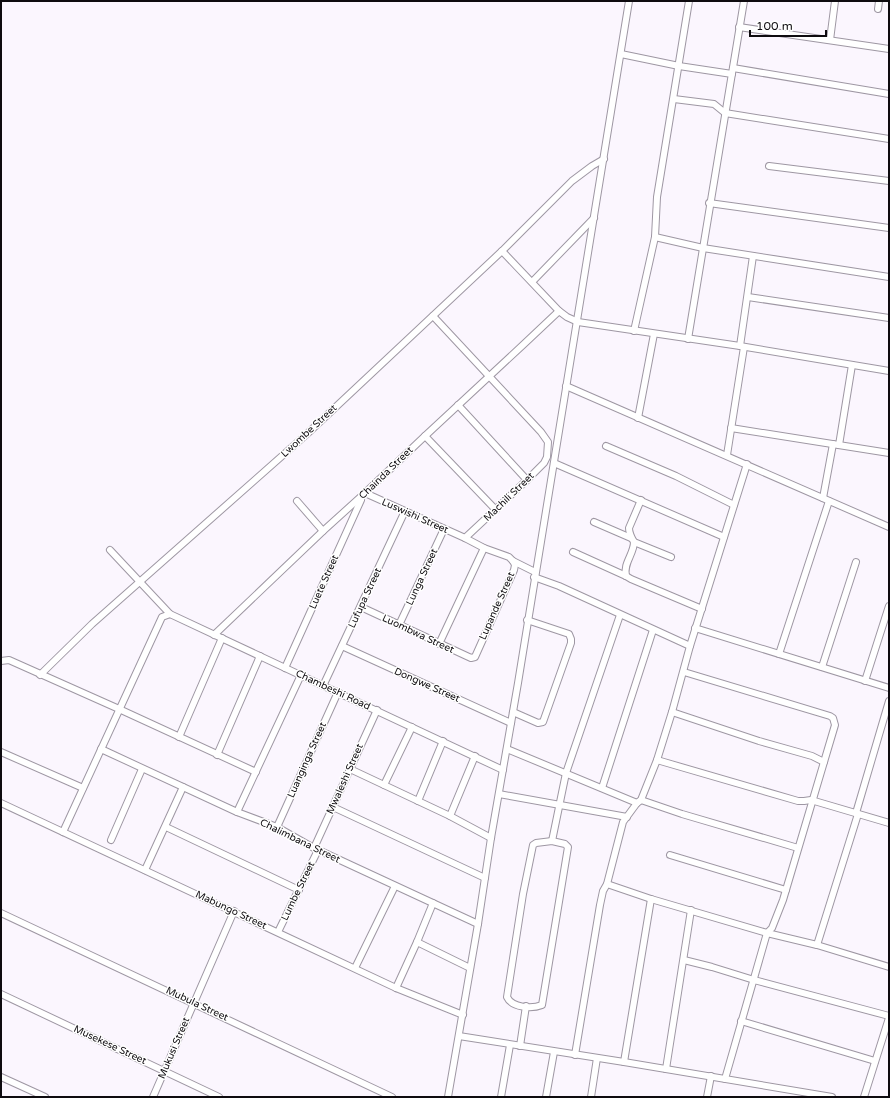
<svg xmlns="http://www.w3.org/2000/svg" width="890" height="1098" font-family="'Varela Round',sans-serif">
<rect width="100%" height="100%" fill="#fbf6fe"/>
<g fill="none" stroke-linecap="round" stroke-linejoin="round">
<!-- street casing -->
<g stroke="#9e97a3" stroke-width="8">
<g id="street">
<path d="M878,9L879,1"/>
<path d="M739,27L889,49"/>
<path d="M830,40L835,1"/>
<path d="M621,54L679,66L732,74"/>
<path d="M733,68L889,94"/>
<path d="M674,99L714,104L725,113L889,139"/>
<path d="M769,166L889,181"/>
<path d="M709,203L889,228"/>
<path d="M655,237L703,248L889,277"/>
<path d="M502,251L559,311L567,317L578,322L740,346L889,371"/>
<path d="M532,282L594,218"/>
<path d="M748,297L889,318"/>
<path d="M433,316L541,432L548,442L547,457L544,463L527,480L465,538"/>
<path d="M634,331L655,237L657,197L689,1"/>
<path d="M688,339L744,1"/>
<path d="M740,346L753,256"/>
<path d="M566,386L889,527"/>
<path d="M458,405L527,480"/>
<path d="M638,418L654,334"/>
<path d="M731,428L889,453"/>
<path d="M425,436L496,510"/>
<path d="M839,445L852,365"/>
<path d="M606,446L676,476L734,505"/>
<path d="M727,455L744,347"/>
<path d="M554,463L724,537"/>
<path d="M823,498L833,444"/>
<path d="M641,500L629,528C629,533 631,537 634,542L671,557"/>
<path d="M297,501L323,531"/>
<path d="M594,522L631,538"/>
<path d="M110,550L170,614"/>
<path d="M573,552L626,576L631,579L702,609"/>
<path d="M513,561L535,572"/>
<path d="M626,576C623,563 634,554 634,542"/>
<path d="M534,577L559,586L690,646"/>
<path d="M361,607L471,658L475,657L514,570L515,565L513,561L509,557L484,548L465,538L365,493"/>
<path d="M399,625L444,529"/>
<path d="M695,628L889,688"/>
<path d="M214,635L323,531L365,493L425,436L524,344L559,311"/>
<path d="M439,644L484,548"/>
<path d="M342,646L511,723"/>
<path d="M779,654L829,501"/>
<path d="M1,661L9,660L119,709L256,772"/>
<path d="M822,667L856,562"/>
<path d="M285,668L361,500"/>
<path d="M684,672L830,716L833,718L835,725L783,900L772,928L767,933L725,1079"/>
<path d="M40,675L92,624L308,433L502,251L572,181L592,166L604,159"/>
<path d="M865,681L889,606"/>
<path d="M323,686L405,511"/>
<path d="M513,712L538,723L543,722L571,643V639L569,634L527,620"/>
<path d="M672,712L759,741L812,756L824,762"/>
<path d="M179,737L222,638"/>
<path d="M101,749L237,812L277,827L314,848L478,924"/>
<path d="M507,749L637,803"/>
<path d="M1,752L83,788"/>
<path d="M217,755L260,656"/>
<path d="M657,760L798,801H804L811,800L889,823"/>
<path d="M350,769L450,816L491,838"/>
<path d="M384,785L412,727"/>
<path d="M602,788L653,630"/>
<path d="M499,794L627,817"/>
<path d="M641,800L682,814L798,848"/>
<path d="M418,801L443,741"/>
<path d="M1,803L396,988L463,1015"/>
<path d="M333,807L485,878"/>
<path d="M237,812L301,675"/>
<path d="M856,813L889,701"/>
<path d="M450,816L475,756"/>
<path d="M166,827L299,890"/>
<path d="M277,827L338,692"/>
<path d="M63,832L162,617L170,614L503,770"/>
<path d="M111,840L142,769"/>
<path d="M552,841L565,844L568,847L542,1005C532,1009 512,1008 507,997L523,894L533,845L536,843Z"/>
<path d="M552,841L566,773L620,615"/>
<path d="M314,848L377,710"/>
<path d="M670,855L786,890"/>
<path d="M145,870L183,787"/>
<path d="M607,884L651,899L767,933L817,945L889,967"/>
<path d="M1,913L392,1097"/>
<path d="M278,932L318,850"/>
<path d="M417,942L433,903"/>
<path d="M817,945L858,814"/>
<path d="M684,960L712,967L754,980L889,1016"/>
<path d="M355,968L395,886"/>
<path d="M396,988L417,942L470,968"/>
<path d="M1,994L219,1097"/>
<path d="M741,1021L875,1061"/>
<path d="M459,1036L624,1062L832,1097"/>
<path d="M520,1046L526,1006"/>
<path d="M575,1055L600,905L603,891L607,884L623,822L637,803L641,800L657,760L672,712L690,646L747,464"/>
<path d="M624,1062L651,899"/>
<path d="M666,1069L691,910"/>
<path d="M1,1077L45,1097"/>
<path d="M153,1097L234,911"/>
<path d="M448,1097L478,924L491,838L518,683L629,1"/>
<path d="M501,1097L510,1045"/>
<path d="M546,1097L554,1052"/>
<path d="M591,1097L597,1058"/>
<path d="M707,1097L711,1076"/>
<path d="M864,1097L889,1018"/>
</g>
</g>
<!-- street -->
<use href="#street" stroke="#fff" stroke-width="6"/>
</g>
<g text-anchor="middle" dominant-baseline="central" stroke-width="3" stroke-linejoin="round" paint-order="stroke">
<!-- street labels -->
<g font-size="10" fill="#0e0b0f" stroke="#fff">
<text transform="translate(309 431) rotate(-43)">Lwombe Street</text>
<text transform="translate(386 473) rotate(-44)">Chainda Street</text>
<text transform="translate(509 497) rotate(-44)">Machili Street</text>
<text transform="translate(415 516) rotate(24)">Luswishi Street</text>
<text transform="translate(422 577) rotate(-65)">Lunga Street</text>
<text transform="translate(324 582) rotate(-66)">Luete Street</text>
<text transform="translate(365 598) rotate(-65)">Lufupa Street</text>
<text transform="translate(497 606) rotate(-66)">Lupande Street</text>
<text transform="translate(418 634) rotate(25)">Luombwa Street</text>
<text transform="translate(427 685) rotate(24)">Dongwe Street</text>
<text transform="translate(333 690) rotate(25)">Chambeshi Road</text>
<text transform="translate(307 760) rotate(-66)">Luanginga Street</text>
<text transform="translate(345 779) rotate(-66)">Mwaleshi Street</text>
<text transform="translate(300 841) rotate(26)">Chalimbana Street</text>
<text transform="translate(298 891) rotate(-64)">Lumbe Street</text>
<text transform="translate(231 910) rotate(25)">Mabungo Street</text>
<text transform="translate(197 1004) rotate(25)">Mubula Street</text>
<text transform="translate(110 1045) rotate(25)">Musekese Street</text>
<text transform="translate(174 1048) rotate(-67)">Mukusi Street</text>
</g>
</g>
<!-- border -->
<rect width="890" height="1098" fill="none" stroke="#0e0b0f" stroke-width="4"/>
<!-- scale -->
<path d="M750 30v6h76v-6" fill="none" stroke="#0e0b0f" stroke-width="2"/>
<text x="756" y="30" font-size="12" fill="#0e0b0f" stroke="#ffffff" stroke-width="3" paint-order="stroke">100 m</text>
</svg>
